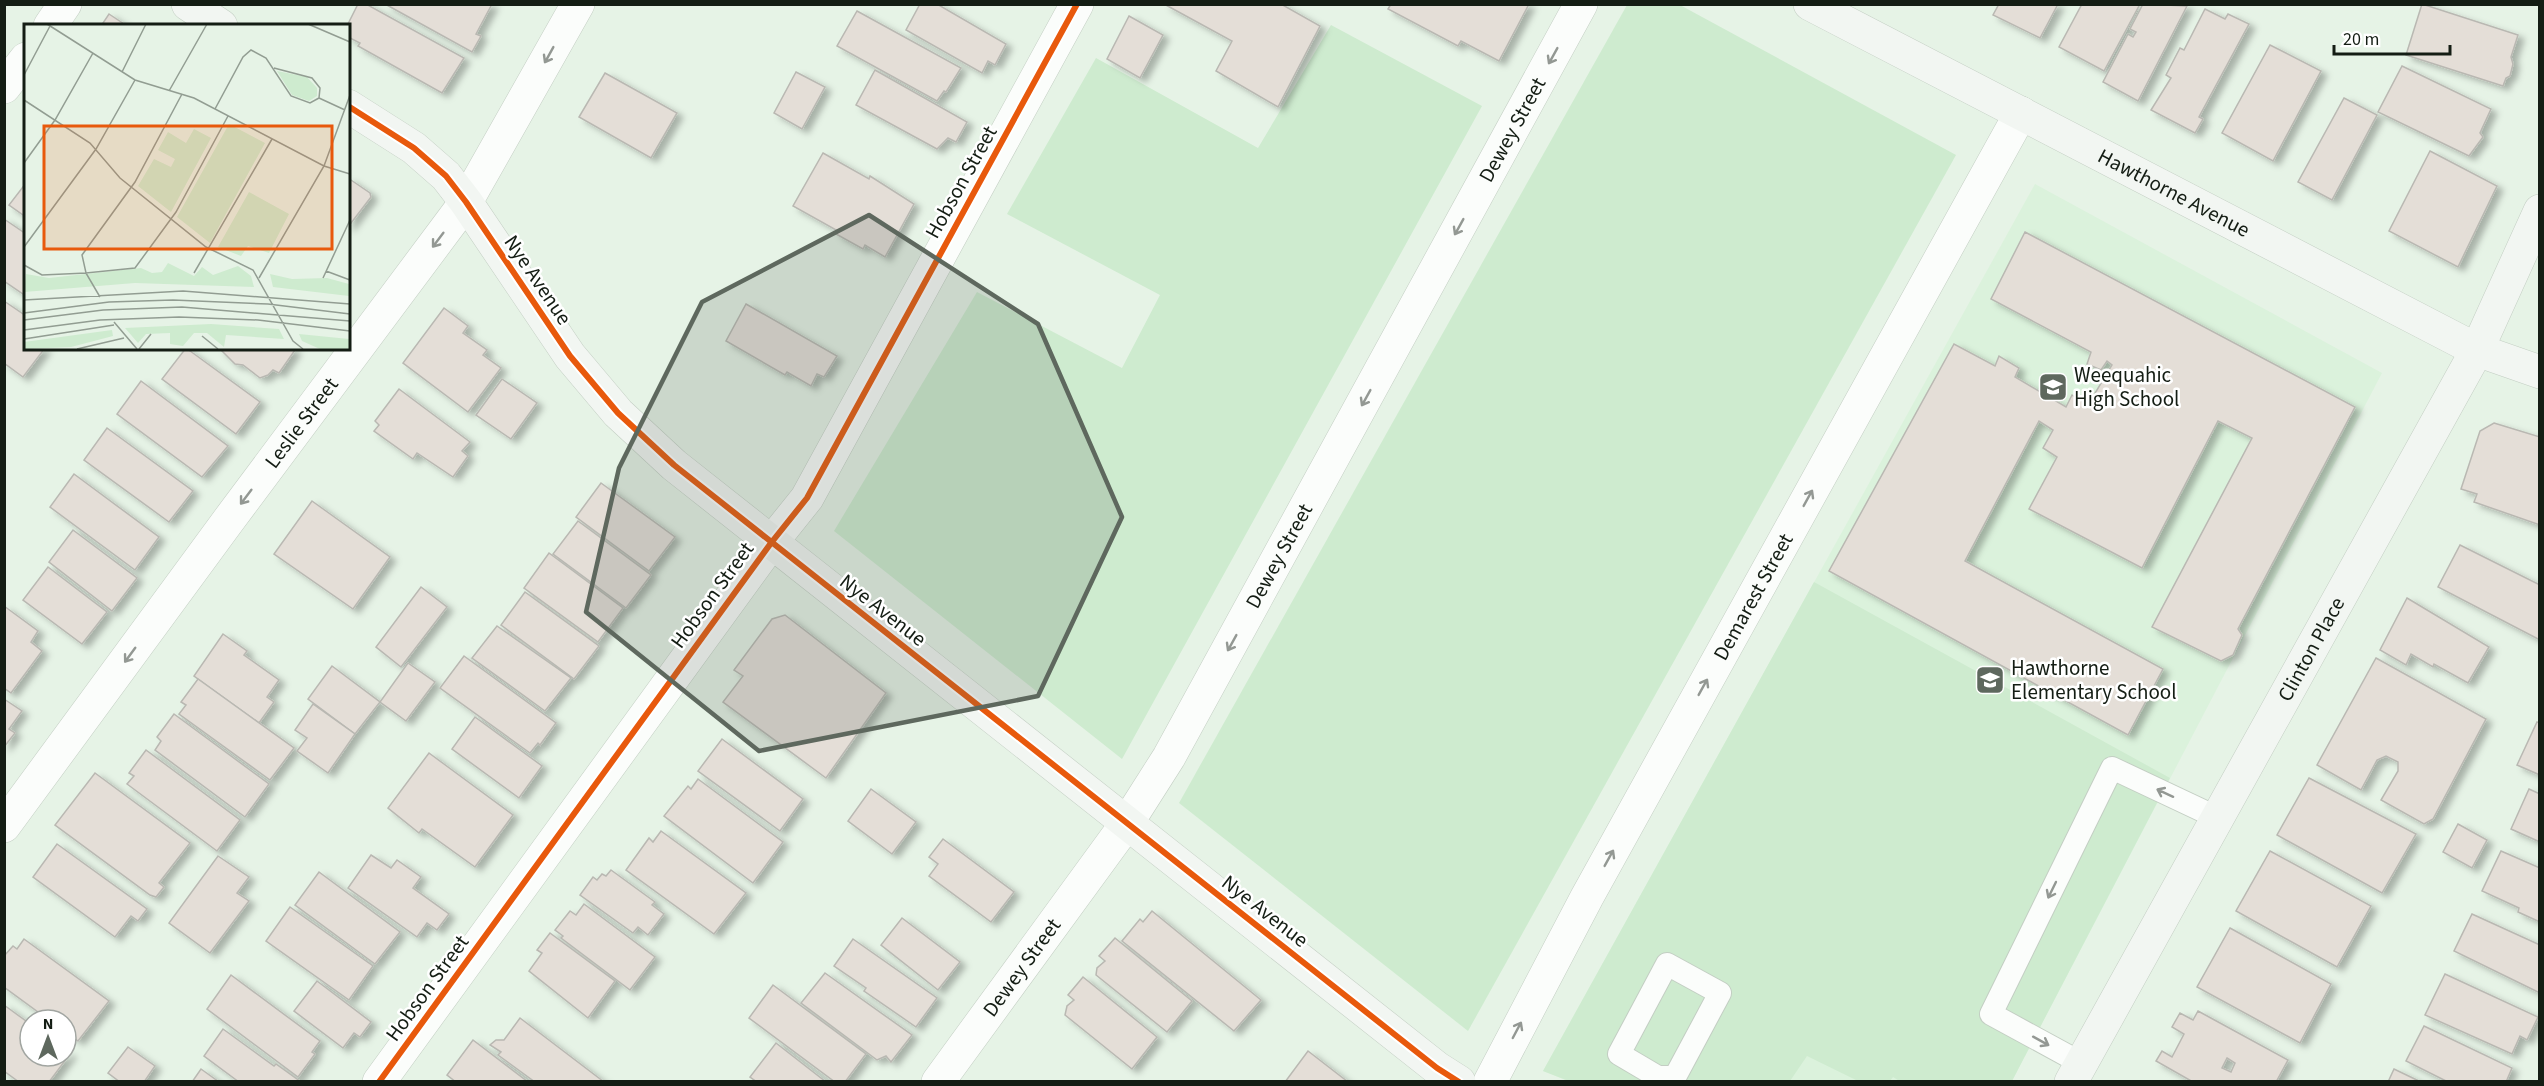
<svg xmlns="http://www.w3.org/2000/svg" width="2544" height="1086" font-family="'Source Sans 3',sans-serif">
<defs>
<filter id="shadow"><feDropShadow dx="6" dy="4" stdDeviation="3" flood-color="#0004"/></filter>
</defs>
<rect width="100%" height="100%" fill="#e6f3e6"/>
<!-- built -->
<path fill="#dbf2dc" d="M2035,184L2382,373L2012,1081L1571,1082L1543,1071Z"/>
<!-- green -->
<g fill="#ceebcf">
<path d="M1627,5H1680L1956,155L1468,1031L1179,803Z"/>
<path d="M1331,25L1482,106L1122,759L834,531L977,292L1122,368L1160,295L1007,214L1096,58L1258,148Z"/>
<path d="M1814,582L2170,778L2012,1081L1901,1082L1893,1077L1890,1081H1858L1807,1056L1790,1081L1571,1082L1543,1071Z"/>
</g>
<!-- building -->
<g fill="#e4ded7" stroke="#b9b8b2" stroke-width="1.5" fill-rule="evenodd" filter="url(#shadow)">
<path d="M358,4H366L464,58L442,93L358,46L360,43L348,37L347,26Z"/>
<path d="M385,4H492L476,34L481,36L472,52Z"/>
<path d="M920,4H937L1006,44L995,65L988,61L982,73L906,30Z"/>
<path d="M1164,4H1281L1320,26L1278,107L1216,71L1232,41Z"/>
<path d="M1391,4H1529L1499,61L1461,41L1458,46L1388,9Z"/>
<path d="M1999,4H2058L2040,38L1993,15Z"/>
<path d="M2082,4H2140L2104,71L2059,47Z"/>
<path d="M2143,4L2187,6L2138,101L2103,82L2128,34L2133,37L2136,32L2130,29Z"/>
<path d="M2422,4L2518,35L2511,57L2513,64L2510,76L2506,78L2503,86L2406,55Z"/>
<path d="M2205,9L2225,19L2228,14L2249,24L2199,117L2203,119L2195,133L2151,110L2171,78L2166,75L2180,48L2184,50Z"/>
<path d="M857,11L961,68L946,92L944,91L937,101L837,46Z"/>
<path d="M109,14L127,26H101Z"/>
<path d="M1129,16L1163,35L1140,78L1107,59Z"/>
<path d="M2270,45L2321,71L2273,161L2222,133Z"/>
<path d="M2402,66L2491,109L2480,133L2483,137L2469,156L2378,112Z"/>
<path d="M875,70L967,122L956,142L948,138L937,149L856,105Z"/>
<path d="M796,72L825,87L802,129L774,113Z"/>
<path d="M605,73L677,113L651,158L579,117Z"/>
<path d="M2344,98L2377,115L2332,200L2298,182Z"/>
<path d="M2430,151L2497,186L2458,267L2389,231Z"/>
<path d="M823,153L869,179L870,176L914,204L885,257L865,245L863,249L836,234L838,231L793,206Z"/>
<path d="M348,178L370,193L371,197L348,227Z"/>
<path d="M26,183V217L9,205Z"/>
<path d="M4,219L26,234V296L4,281Z"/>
<path d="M2025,232L2355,407L2238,629L2242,635L2233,655L2221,661L2152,627L2252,438L2218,421L2142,568L2029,509L2057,457L2043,448L2053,430L2039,421L1965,561L2163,669L2128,735L1829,571L1954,344L1995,366L1999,356L2019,368L2015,377L2066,407L2072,395L2088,405L2112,365L2107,361L2101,370L2087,364L2091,352L1991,299Z"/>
<path d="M4,301L26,316V348H45L23,377L4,363Z"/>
<path d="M746,304L837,356L824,377L817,374L811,386L787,372L785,375L726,341Z"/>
<path d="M444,308L468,326L463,333L487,350L483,355L501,368L468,412L403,363Z"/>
<path d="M186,348L260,402L236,434L162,379Z"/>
<path d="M219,348H291L295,350L279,373L273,370L268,375L260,378L243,365L235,364Z"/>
<path d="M502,379L537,403L511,439L476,415Z"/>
<path d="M141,381L228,446L202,477L117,414Z"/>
<path d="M399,389L470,442L462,451L468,456L453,477L417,453L413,459L374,431L379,425L375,421Z"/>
<path d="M2494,423L2540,437V525L2474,502L2477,494L2461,489L2480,431Z"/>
<path d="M107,428L193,491L169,522L84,460Z"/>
<path d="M74,474L159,537L135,570L50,507Z"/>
<path d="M601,483L675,537L649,571L576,517Z"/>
<path d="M312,501L390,557L353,609L274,554Z"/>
<path d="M578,521L651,575L626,608L553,554Z"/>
<path d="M73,530L137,578L112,611L49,562Z"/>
<path d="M2460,545L2540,585V640L2438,587Z"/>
<path d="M549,553L623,608L598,642L524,588Z"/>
<path d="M48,567L107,612L82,644L23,600Z"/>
<path d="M421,587L447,607L401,667L376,647Z"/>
<path d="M525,592L599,646L574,679L501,625Z"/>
<path d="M2407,598L2489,647L2468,683L2434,664L2433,667L2411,654L2406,665L2380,650Z"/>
<path d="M4,606L38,631L31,642L42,651L11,693L4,688Z"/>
<path d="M785,615L886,693L826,778L723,702L743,676L734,670L772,619Z"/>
<path d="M497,626L571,678L545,711L472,658Z"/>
<path d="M223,634L247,651L244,655L279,680L267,697L274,702L259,723L194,676Z"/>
<path d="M464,656L556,723L540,745L538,743L530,753L440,688Z"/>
<path d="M2376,658L2486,719L2433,819L2424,824L2381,800L2398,771V762L2386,756L2377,760L2361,790L2317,765Z"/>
<path d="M408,663L435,682L406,721L380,702Z"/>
<path d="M332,666L380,702L355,734L308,699Z"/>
<path d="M198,679L294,748L270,780L179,714L186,705L181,702Z"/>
<path d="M4,699L22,711L9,729L15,733L4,747Z"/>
<path d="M313,704L355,734L328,773L297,751L307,738L295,730Z"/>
<path d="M174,714L269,784L245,817L155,750L161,741L157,737Z"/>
<path d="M475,717L542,766L519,798L452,749Z"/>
<path d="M2537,722L2540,723V775L2517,765Z"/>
<path d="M722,739L803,799L780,831L698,771Z"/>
<path d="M146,750L240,820L217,851L127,784L134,776L129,773Z"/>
<path d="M429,753L513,815L475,867L422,829L419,833L388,808Z"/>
<path d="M95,773L190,843L159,883L164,887L156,897L150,895L55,825Z"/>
<path d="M2309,778L2416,834L2382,893L2277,835Z"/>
<path d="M698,779L783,842L753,883L664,816L688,786L691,789Z"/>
<path d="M871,789L916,822L892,854L848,821Z"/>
<path d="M2529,789L2540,794V842L2511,829Z"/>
<path d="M2458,824L2487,840L2472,868L2443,852Z"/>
<path d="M661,831L746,893L714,934L626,870L649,838L653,842Z"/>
<path d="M943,839L1014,892L991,922L929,876L938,864L929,857Z"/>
<path d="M57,844L147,909L138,921L131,916L115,937L33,877Z"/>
<path d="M2270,851L2371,906L2337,967L2236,911Z"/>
<path d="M2501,851L2540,868V922L2518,912L2519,908L2482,891Z"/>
<path d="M371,855L391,868L397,860L421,877L413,888L449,914L437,930L427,923L417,937L348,888Z"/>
<path d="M218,856L249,877L237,893L249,901L210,953L169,923Z"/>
<path d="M611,870L655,902L652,905L664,914L648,935L638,927L633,933L580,895L593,877L597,880L602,874L606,876Z"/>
<path d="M319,872L400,932L375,964L295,905Z"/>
<path d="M584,904L655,957L630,990L561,938L563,936L555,930L570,911L576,915Z"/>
<path d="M290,907L373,966L349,1000L266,941Z"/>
<path d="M1152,911L1261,1000L1234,1031L1122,941L1140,919L1143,922Z"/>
<path d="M2472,914L2540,945V993L2454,951Z"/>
<path d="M902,918L960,962L938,990L881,945Z"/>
<path d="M2230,928L2331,984L2300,1043L2197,987Z"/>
<path d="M550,933L615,981L588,1018L529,971L542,953L537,950Z"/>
<path d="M1115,938L1192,1001L1167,1032L1096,975L1097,968L1105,961L1099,956Z"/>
<path d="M24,939L109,1001L78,1041L66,1032V1020H49L4,987V956L13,946L17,949Z"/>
<path d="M853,939L937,998L916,1027L864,991L866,988L834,966Z"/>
<path d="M825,973L912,1035L891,1062L886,1056L877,1060L801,1003Z"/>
<path d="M2445,974L2538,1017L2527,1040L2520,1036L2512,1054L2425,1015Z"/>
<path d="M231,975L320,1041L312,1052L315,1054L298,1077L207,1009Z"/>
<path d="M1083,977L1157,1037L1132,1069L1065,1015L1067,1006L1074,1000L1068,995Z"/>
<path d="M317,981L371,1022L360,1037L354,1033L343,1048L294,1011Z"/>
<path d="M773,985L866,1054L845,1082H835L749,1018Z"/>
<path d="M4,1005L30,1024V1056H66V1051L70,1054L49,1082H19L4,1071Z"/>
<path d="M2198,1011L2288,1060L2276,1082H2193L2156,1061L2162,1051L2172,1057L2184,1034L2172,1027L2180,1013L2193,1020ZM2227,1058L2235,1063L2231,1072L2222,1068Z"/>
<path d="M520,1018L604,1082H535L498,1055L501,1052L490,1045L496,1040H504Z"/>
<path d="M2424,1026L2512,1068L2506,1082H2448L2406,1061Z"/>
<path d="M223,1029L274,1066L276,1064L301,1082H239L204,1056Z"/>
<path d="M473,1040L528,1082H456L447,1075Z"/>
<path d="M776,1043L826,1082H757L750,1077Z"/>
<path d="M128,1047L155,1066L144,1082H120L108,1073Z"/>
<path d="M1308,1051L1348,1082H1285Z"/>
<path d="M201,1069L219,1082H192Z"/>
<path d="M2394,1069L2421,1082H2388Z"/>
</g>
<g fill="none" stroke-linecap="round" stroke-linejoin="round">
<!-- lane casing -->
<g stroke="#c3cec3" stroke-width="24">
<g id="lane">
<path d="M1667,964L1720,993L1675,1077H1658L1619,1054Z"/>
<path d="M2081,1063L1991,1014L2112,768L2218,818"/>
</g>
</g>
<!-- street casing -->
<g stroke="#c3cec3" stroke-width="34">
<g id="street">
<path d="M50,26L65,4"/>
<path d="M4,87L26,59"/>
<path id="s1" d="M4,826L228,521L466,202L578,4"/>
<path d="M379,1082L771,543L807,498L1077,4"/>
<path id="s2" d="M938,1082L1127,823L1169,757L1581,4"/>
<path id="s3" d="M1490,1082L1587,897L2021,113"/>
</g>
</g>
<!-- secondary casing -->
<g stroke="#c3cec3" stroke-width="34">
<g id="secondary">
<path d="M188,4L221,26"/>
<path id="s4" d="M1810,4L2477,350L2540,372"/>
<path d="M348,106L414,148L446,176L466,202L570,356L618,413L674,465L1437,1068L1459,1082"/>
<path id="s5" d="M2071,1082L2477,350L2540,211"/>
</g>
</g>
<!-- lane -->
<use href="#lane" stroke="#fbfdfb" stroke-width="22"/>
<!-- street -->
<use href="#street" stroke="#fbfdfb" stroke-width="33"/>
<!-- secondary -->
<use href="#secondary" stroke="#f2f6f2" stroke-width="33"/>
<!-- cycleway casing -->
<g stroke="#fff" stroke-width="10">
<g id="cycleway">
<path d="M348,106L414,148L446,176L466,202L570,356L618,413L674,465L1437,1068L1459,1082"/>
<path d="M379,1082L771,543L807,498L1077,4"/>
</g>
</g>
<!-- cycleway -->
<use href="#cycleway" stroke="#e8590c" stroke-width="6"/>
</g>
<!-- one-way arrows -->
<defs><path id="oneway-shaft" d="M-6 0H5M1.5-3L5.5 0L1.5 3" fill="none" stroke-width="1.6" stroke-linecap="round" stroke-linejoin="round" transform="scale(1.5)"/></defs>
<g stroke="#939893">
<use href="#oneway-shaft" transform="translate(549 55) rotate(119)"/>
<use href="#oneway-shaft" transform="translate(1553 56) rotate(119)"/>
<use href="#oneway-shaft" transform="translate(1459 227) rotate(119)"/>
<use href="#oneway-shaft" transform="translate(438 240) rotate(127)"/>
<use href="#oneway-shaft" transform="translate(1366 398) rotate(119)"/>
<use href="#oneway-shaft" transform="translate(246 497) rotate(127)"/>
<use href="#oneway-shaft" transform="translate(1808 498) rotate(-61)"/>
<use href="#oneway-shaft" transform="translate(1232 643) rotate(119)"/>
<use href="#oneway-shaft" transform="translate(130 655) rotate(126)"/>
<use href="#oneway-shaft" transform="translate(1703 687) rotate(-61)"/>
<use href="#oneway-shaft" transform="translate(2165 793) rotate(-155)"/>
<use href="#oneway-shaft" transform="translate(1609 858) rotate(-61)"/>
<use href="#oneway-shaft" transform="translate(2052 890) rotate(116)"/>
<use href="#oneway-shaft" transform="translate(1517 1030) rotate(-62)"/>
<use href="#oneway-shaft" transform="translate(2041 1041) rotate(29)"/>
</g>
<!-- marked area -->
<path fill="#5e685e" fill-opacity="0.2" stroke="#5e685e" stroke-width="4.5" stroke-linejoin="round" d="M869,215L1038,324L1122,517L1038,696L759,751L586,612L619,468L702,302Z"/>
<!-- icons -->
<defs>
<g id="school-square" transform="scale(1.5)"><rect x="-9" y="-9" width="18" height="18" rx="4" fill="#5e685e" stroke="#fff"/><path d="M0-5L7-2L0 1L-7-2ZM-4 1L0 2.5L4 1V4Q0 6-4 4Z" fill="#fff"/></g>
</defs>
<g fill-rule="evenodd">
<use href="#school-square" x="2053" y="387"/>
<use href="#school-square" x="1990" y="680"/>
</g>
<g text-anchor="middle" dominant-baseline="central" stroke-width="5" stroke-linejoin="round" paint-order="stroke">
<!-- street labels -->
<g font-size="21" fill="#141d14" stroke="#fff">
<text stroke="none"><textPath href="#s2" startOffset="1114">Dewey Street</textPath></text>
<text transform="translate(961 182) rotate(-61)">Hobson Street</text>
<text stroke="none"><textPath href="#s4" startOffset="410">Hawthorne Avenue</textPath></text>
<text transform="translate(538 280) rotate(56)">Nye Avenue</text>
<text stroke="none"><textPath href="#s1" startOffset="501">Leslie Street</textPath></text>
<text stroke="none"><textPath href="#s2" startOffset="628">Dewey Street</textPath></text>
<text transform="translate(712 595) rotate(-54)">Hobson Street</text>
<text stroke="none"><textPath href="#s3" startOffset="552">Demarest Street</textPath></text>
<text transform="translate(883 610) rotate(38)">Nye Avenue</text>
<text stroke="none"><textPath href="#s5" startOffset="495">Clinton Place</textPath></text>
<text transform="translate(1265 911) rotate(38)">Nye Avenue</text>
<text stroke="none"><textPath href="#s2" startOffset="142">Dewey Street</textPath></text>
<text transform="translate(427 988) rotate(-54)">Hobson Street</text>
</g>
<!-- poi labels -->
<g font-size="21" fill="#141d14" stroke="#fff" text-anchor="start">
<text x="2074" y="375">Weequahic<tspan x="2074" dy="24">High School</tspan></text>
<text x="2011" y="668">Hawthorne<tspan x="2011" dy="24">Elementary School</tspan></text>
</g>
</g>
<!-- overview -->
<g transform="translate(24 24)">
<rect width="326" height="326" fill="#e6f3e6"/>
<path d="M253,47L283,53L293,64V72L285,77L268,71ZM205,100L241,119L186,219L153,193ZM170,105L187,114L147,188L114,162L130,135L147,143L151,135L134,126L144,108L162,119ZM225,168L265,190L245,229L224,222L217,232L194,223ZM144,239L170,252L178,243L189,251L214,242L227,252L230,263L111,259L0,268L2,250L25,254L117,244L128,249L138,248ZM246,250L268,255L303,254L325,260V272L249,263ZM187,300L255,305L260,315L202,311L200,323L183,309H170L159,322L146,320V309L122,310L114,319L101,304ZM88,306L89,312L47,323L0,325V318ZM275,310L325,315V325H296L278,317Z" fill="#ceebcf"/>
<path fill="none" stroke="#929d92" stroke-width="1.5" d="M23,0L111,56L170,74L300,142L326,150M284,0L326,18M250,44L288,54L296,64L295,74M98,48L122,0M0,51L26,2M145,67L183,0M158,70L111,158L58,231L62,249L111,244L152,188L204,92M295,74L321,86M0,76L66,119L96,154L182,223L229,246L269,317L279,325M191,85L219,33L227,26L242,34L267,72L286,79L295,74M0,139L31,96L69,29M0,223L72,125L111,56M0,241L18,251L62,249L76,273M302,247L326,256M170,249L248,115M235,254L300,142L326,71M299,254L326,196M0,276L159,267L326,280M0,289L85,278L149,276L244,280L326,290M0,296L79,286L158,283L326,297M90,298L113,325M0,306L76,296L155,293L234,296L326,307M178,312L194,325M0,315L90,301M53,325L100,314M115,325L127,310"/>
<path fill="#e8590c" fill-opacity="0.15" stroke="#e8590c" stroke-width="3" d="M20,102H308V225H20Z"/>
<rect width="326" height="326" fill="none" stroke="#141d14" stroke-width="3"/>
</g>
<!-- border -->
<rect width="2544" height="1086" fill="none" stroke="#141d14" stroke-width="12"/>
<!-- north arrow -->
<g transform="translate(48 1038)"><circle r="28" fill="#ffffff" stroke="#a1a5a1" stroke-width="1.5"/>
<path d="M0-4.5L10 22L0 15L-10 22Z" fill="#5e685e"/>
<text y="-9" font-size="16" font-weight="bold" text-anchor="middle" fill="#141d14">N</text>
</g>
<!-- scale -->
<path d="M2334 45v9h116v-9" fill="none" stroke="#141d14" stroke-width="3"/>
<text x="2343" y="45" font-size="18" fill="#141d14" stroke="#ffffff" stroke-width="4.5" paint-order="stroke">20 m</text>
</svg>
